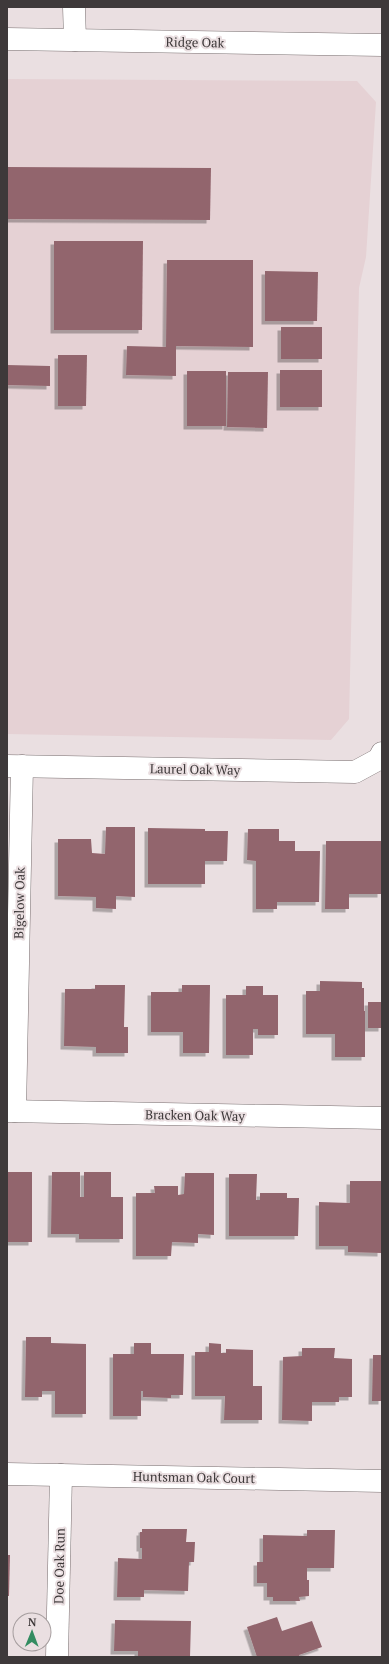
<svg xmlns="http://www.w3.org/2000/svg" width="389" height="1664" font-family="'PT Serif',serif">
<defs>
<filter id="shadow"><feDropShadow dx="-3.5" dy="3.5" stdDeviation="0" flood-color="#0004"/></filter>
</defs>
<rect width="100%" height="100%" fill="#eadfe1"/>
<!-- built -->
<path fill="#e5d1d4" d="M7,79L357,81L376,102L366,257L359,288L349,719L331,740L7,734Z"/>
<!-- building -->
<g fill="#92656d" filter="url(#shadow)">
<path d="M7,167L211,168L210,220L7,219Z"/>
<path d="M54,241H143L142,330H54Z"/>
<path d="M167,260H253V347L176,346V376L126,375L127,346L166,347Z"/>
<path d="M265,271L318,272L317,321H265Z"/>
<rect x="281" y="327" width="41" height="32"/>
<path d="M58,355H87L86,406H58Z"/>
<path d="M7,365L50,366V386L7,385Z"/>
<rect x="280" y="370" width="42" height="37"/>
<rect x="187" y="371" width="39" height="55"/>
<path d="M228,372H268L267,428L227,427Z"/>
<path d="M106,827H135V897L116,896V909L96,908V897L58,896V839H91L92,853L105,854Z"/>
<path d="M148,828L205,829V831H228L227,861H205V884H148Z"/>
<path d="M248,829H279V841H295V851H320L319,902H277V909H256V861L247,860Z"/>
<path d="M326,841H382L381,894H349V909H325Z"/>
<path d="M320,981L362,982V988H364V1011H365V1057H335V1034H306V991H320Z"/>
<path d="M95,985H125L124,1027H128V1053H96V1047L64,1046L65,989H95Z"/>
<path d="M182,985H210L209,1053H183V1032H151V992H182Z"/>
<path d="M246,986H263V995H278V1035H258V1029H253V1055H226V995H246Z"/>
<rect x="368" y="1002" width="14" height="26"/>
<rect x="7" y="1172" width="25" height="70"/>
<path d="M52,1172H80V1197H84V1172H111V1197H123V1239H79V1234H51Z"/>
<path d="M185,1173H214V1235L198,1234V1243L172,1242L171,1256H136V1193H155L154,1186H178V1195L184,1194Z"/>
<path d="M229,1174H257L256,1200H260V1193H287V1198H299L298,1236H229Z"/>
<path d="M350,1181H382L381,1253L348,1252V1246H319V1202L350,1203Z"/>
<path d="M26,1337H51V1343L86,1344V1414H55V1391H42V1397H25Z"/>
<path d="M134,1343H151V1354H184L183,1395H171V1398L143,1397V1391H141V1416H113V1354H134Z"/>
<path d="M209,1343L221,1344V1353H226V1349L253,1350V1386H262V1420H224L225,1396H195V1352H209Z"/>
<path d="M302,1348H335L334,1358L352,1359V1397H339V1402H312V1421L282,1420L283,1357L302,1356Z"/>
<path d="M373,1355H382V1401H372Z"/>
<path d="M142,1529H187L186,1542H195L194,1562H189L188,1591L144,1590V1597H117L118,1558L142,1559V1548H140V1532H142Z"/>
<path d="M307,1530H335L334,1568H307V1580H309V1596L299,1597L300,1601H273V1597H267V1583H257V1562H263V1535L307,1536Z"/>
<path d="M7,1555H10L9,1596H7Z"/>
<path d="M277,1617L282,1631L312,1621L322,1647L299,1655L300,1657H257L247,1627Z"/>
<path d="M115,1620L191,1621L190,1657H138V1651H114Z"/>
</g>
<g fill="none" stroke-linecap="round" stroke-linejoin="round">
<!-- street casing -->
<g stroke="#796f70" stroke-width="23">
<g id="street">
<path d="M74,7L75,40"/>
<path d="M7,39L382,45"/>
<path d="M7,766L355,772L379,759L382,753"/>
<path d="M7,1111L382,1118"/>
<path d="M15,1111L22,766"/>
<path d="M7,1474L382,1481"/>
<path d="M57,1657L61,1475"/>
</g>
</g>
<!-- street -->
<use href="#street" stroke="#fff" stroke-width="22"/>
</g>
<g text-anchor="middle" dominant-baseline="central" stroke-width="4" stroke-linejoin="round" paint-order="stroke">
<!-- street labels -->
<g font-size="13" fill="#3e393a" stroke="#eadfe1">
<text transform="translate(195 42) rotate(1)">Ridge Oak</text>
<text transform="translate(195 769) rotate(1)">Laurel Oak Way</text>
<text transform="translate(19 903) rotate(-89)">Bigelow Oak</text>
<text transform="translate(195 1115) rotate(1)">Bracken Oak Way</text>
<text transform="translate(194 1477) rotate(1)">Huntsman Oak Court</text>
<text transform="translate(59 1566) rotate(-89)">Doe Oak Run</text>
</g>
</g>
<!-- border -->
<rect width="389" height="1664" fill="none" stroke="#3e393a" stroke-width="16"/>
<!-- north arrow -->
<g transform="translate(32 1632) rotate(1)"><circle r="19" fill="#eadfe1" stroke="#a59d9e"/>
<path d="M0-3L7 15L0 10L-7 15Z" fill="#338c61"/>
<text y="-6" font-size="11" font-weight="bold" text-anchor="middle" fill="#3e393a">N</text>
</g>
</svg>
